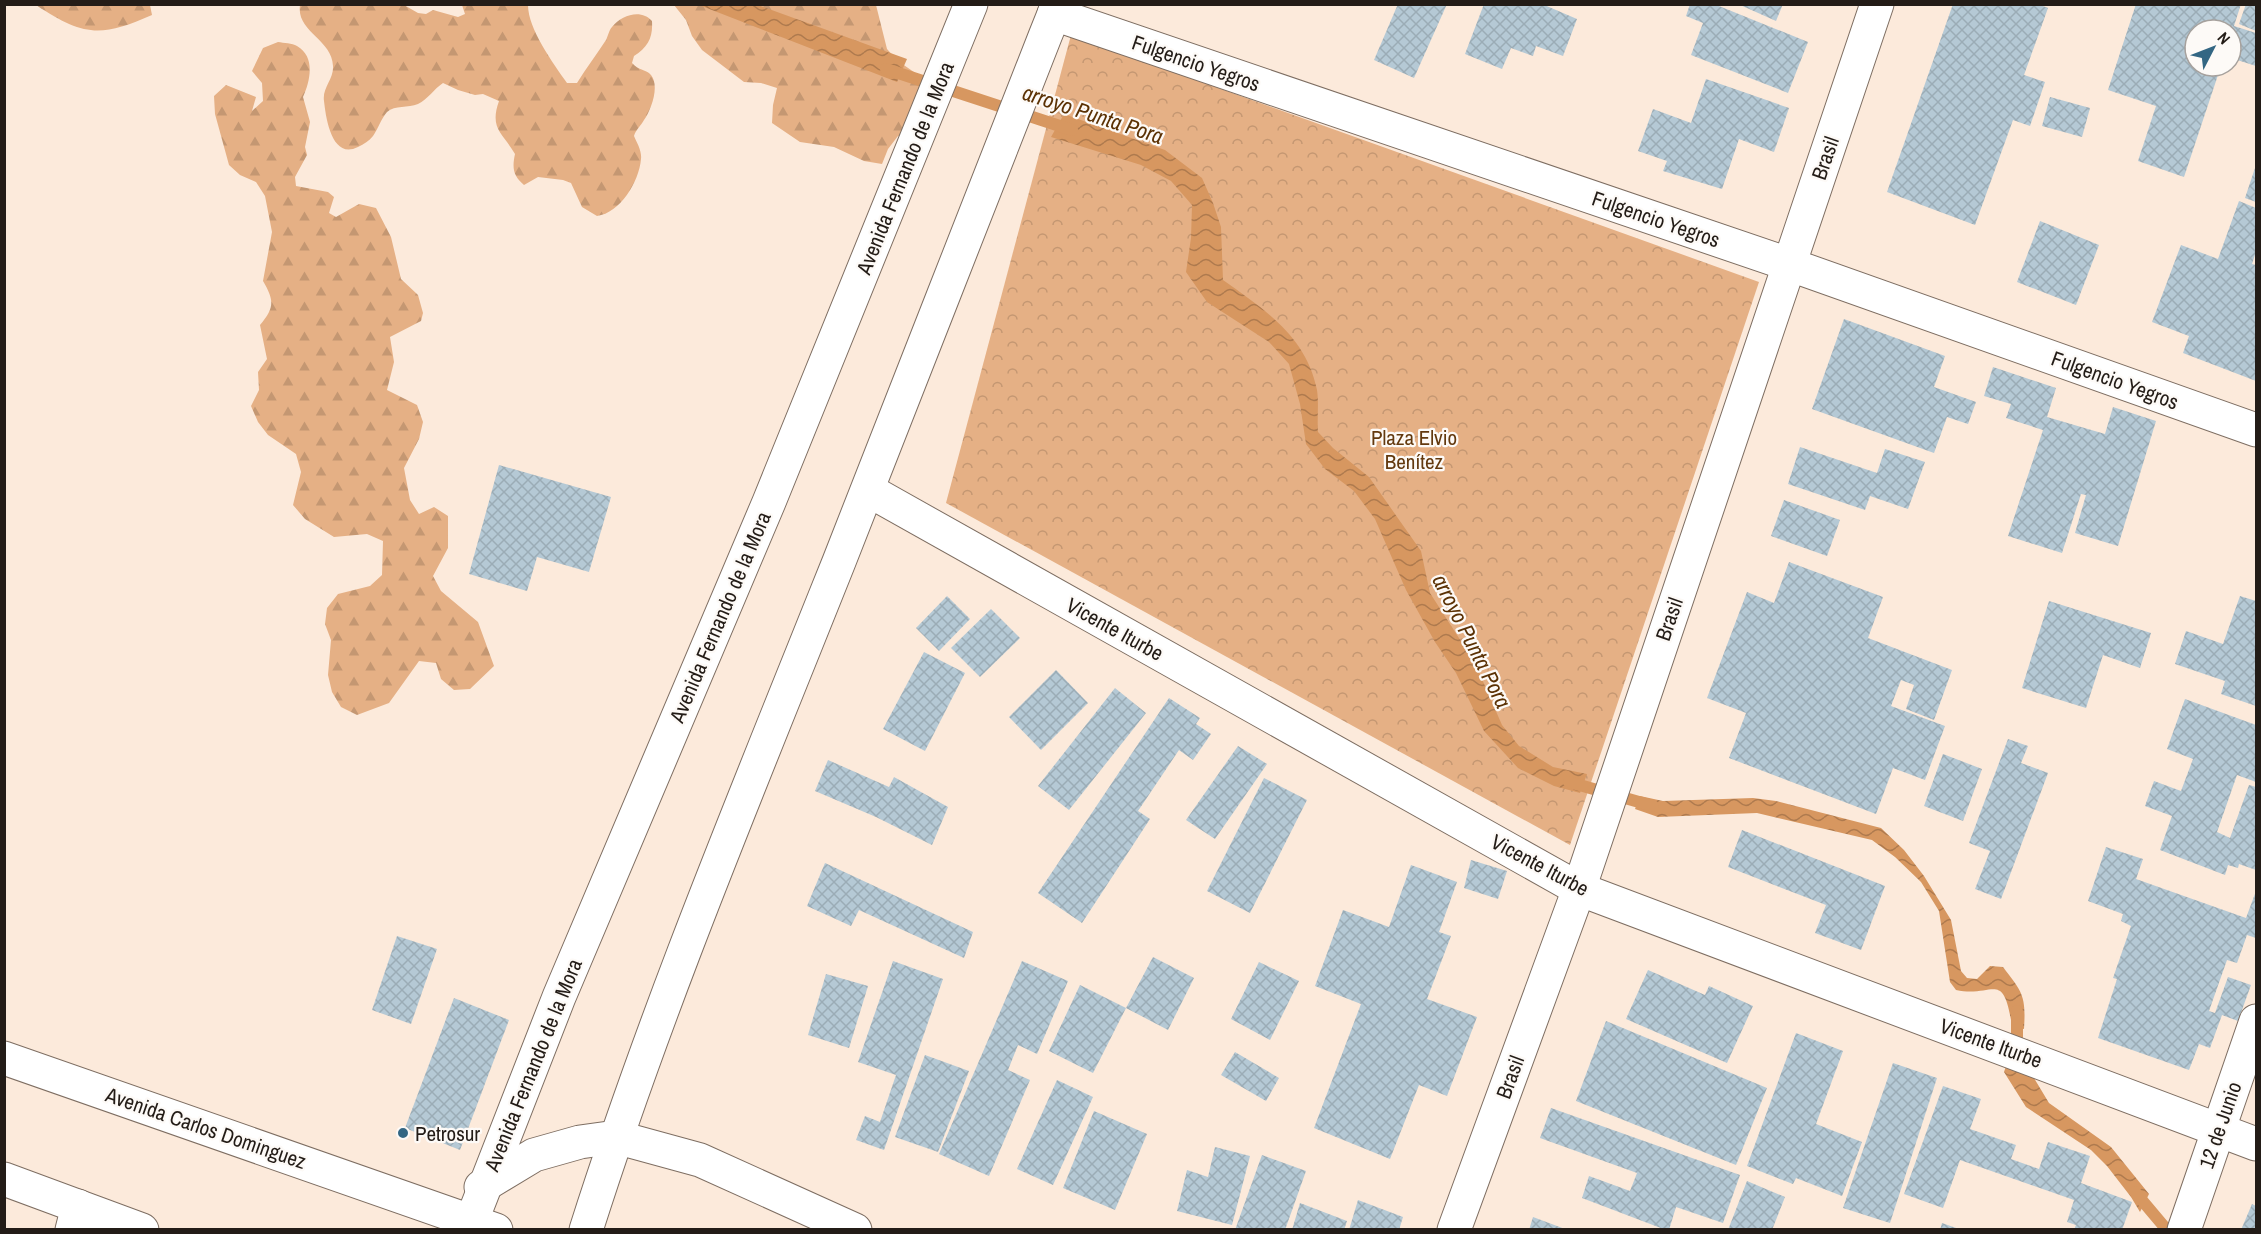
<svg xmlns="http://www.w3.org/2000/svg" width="2261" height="1234" font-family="'Archivo Narrow',sans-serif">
<defs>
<pattern id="forest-firs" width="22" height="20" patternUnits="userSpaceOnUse" patternTransform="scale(1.5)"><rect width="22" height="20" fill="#e5b085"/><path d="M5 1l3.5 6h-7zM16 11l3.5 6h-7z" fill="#c49772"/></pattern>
<pattern id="park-crowns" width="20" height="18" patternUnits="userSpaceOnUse" patternTransform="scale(1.5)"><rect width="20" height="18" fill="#e5b085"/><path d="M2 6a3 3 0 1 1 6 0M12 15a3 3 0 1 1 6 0" fill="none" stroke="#c49772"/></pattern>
<pattern id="water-waves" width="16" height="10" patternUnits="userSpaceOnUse" patternTransform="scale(1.5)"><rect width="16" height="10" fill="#d79760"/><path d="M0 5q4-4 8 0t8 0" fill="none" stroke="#ae7a4e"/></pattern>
<pattern id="building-cross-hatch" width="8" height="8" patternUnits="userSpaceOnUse" patternTransform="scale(1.5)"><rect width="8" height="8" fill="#b5c9d5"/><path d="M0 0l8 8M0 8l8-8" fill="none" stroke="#9bacb6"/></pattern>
</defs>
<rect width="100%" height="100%" fill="#fceadb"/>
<!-- forest -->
<g fill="url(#forest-firs)">
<path d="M385,4L404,5L418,13L426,14L433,10L458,17L465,14L462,5H528C528,29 553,63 567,83H577C586,68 597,54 606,40C608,36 609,30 612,27C622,14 642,9 652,21C653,38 648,47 634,56L632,63C639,71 646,69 651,75C660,86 651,110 644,120C641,126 636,129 634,136C637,143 642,151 641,159C639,182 620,213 597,216L582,207L571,183L563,180L538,177L524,185C513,176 512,168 515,154C503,133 489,129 499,101L483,94L475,95L458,90L443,83C434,89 428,99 418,104C408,108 395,105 387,112C381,119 378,129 373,136C369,141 364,144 358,147C332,160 326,119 324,101C322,88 334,79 333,66C332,39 296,32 300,5Z"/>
<path d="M36,5H150L152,15C100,38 83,36 36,5Z"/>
<path d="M674,5H876L887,49L898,61L924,79L914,134L898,136L888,149L882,164L864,161L834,147L800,142L772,123L773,105L777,88L761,83L744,82L702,50L692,36L686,20Z"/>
<path d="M278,42C284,43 292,43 297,46C316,57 310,81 303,97L310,122L305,147L307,155L295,177L296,186L328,192L334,197L329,213L336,217L359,204L376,208L391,237L401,279L418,295L423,313L421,321L390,337L394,362L387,390L417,405L423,422L419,439L404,468L410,500L419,514L434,507L448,516V548L433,576L441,591L478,622L494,666L470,689L454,690L441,679L436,663L419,661L389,703L357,715L341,707L332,692L328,675L331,640L325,624L327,608L338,594L370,586L382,575L383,541L367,534L334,537L305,519L293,505L301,472L296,454L268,435L258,422L251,406L259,390L258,372L267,359L260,325C275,307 274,300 263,281L272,232L265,196L256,182L240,175L229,165L215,114L214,96L226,85L256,97L252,111L263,101L262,83L252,71L263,48Z"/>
</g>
<!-- park -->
<path fill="url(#park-crowns)" d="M1071,35L1759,282L1570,845L946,503Z"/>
<!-- water -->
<g fill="url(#water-waves)">
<path d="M699,5H758L907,59L897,82Z"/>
<path d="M1064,114L1165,150L1202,178L1213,203L1221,227L1223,280C1265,310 1306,336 1317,390C1319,403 1317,418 1318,432L1333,448L1369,477L1421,551L1430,593L1475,663L1502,725L1519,746L1553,767L1587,774L1580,793L1554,786L1518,768L1484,731L1456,673L1435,642L1406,590L1375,519L1354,491L1325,469L1306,444L1300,404L1289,364L1269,342L1207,302L1186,272L1191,238L1192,205L1171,181L1141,165L1051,137Z"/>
<path d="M1640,796L1663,801L1753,798L1776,801L1881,828L1904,850L1924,876L1951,920L1961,971L1967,978L1977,979L1990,966L2003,967C2023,993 2026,996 2024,1029L2012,1026C2003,968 1994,998 1956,990L1950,982L1939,911L1921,882L1895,857L1872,840L1757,813L1658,817L1635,809Z"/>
<path d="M2007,1063L2031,1073L2049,1103L2111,1147L2149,1194L2140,1212L2131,1197L2107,1166L2091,1150L2026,1107L2004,1072Z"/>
</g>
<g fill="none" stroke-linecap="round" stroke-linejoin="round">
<!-- stream -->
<g stroke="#d79760" stroke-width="12">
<path d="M886,69L1072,130"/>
<path d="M1569,782L1653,806"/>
<path d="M2017,1011V1051"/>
<path d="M2135,1192L2167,1230"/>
</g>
</g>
<!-- building -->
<g fill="url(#building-cross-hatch)">
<path d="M1398,4H1447L1414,78L1374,60Z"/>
<path d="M1484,4H1542L1577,19L1563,56L1536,46L1533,56L1511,48L1502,69L1465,54Z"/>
<path d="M1690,4H1714L1808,42L1788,93L1691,55L1703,23L1686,16Z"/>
<path d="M1738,4H1783L1776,21Z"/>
<path d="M1953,4H2038L2048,8L2024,75L2045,82L2030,126L2013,120L1975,225L1887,192Z"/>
<path d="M2136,4H2241L2234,26L2256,33V66L2231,58V30H2195V66H2221L2184,177L2138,161L2156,106L2108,90Z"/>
<path d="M2246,4H2256V31L2239,24Z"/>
<path d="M1706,79L1789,108L1774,152L1739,139L1722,189L1663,171L1667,161L1638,151L1653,109L1691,123Z"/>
<path d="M2050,97L2090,108L2082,137L2042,126Z"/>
<path d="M2256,165V202L2245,198Z"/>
<path d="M2239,201L2256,208V252L2252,264L2256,265V381L2183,353L2189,336L2152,322L2181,245L2218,259Z"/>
<path d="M2040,221L2099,245L2076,305L2017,282Z"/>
<path d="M1844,319L1945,356L1934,387L1976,402L1968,424L1947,417L1934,453L1812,409Z"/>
<path d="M1993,367L2056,388L2047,417L2105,434L2113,407L2156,421L2118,546L2075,533L2086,495L2081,494L2062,553L2008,536L2043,430L2006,418L2011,404L1984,396Z"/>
<path d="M1800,447L1877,473L1885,449L1925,462L1908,509L1870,496L1865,510L1788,484Z"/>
<path d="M499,465L611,497L589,572L537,557L527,591L469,574Z"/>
<path d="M1784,500L1840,520L1827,556L1771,536Z"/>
<path d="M1789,562L1883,597L1868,638L1952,670L1934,720L1906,709L1914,685L1901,680L1891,706L1945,726L1925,780L1893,768L1876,814L1729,758L1746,713L1707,698L1747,592L1774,603Z"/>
<path d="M947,596L970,619L939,651L916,628Z"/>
<path d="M2240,596L2256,601V706L2221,694L2225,681L2175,664L2186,631L2223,644Z"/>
<path d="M2049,601L2151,633L2140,668L2103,655L2086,708L2022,688Z"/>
<path d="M991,609L1020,638L980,677L951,648Z"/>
<path d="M924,652L965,673L925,751L883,729Z"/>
<path d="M1056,670L1088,703L1041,750L1009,717Z"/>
<path d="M1115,688L1146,713L1069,810L1038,786Z"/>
<path d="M1169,698L1200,718L1196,724L1211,734L1193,760L1179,750L1138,811L1150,819L1082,923L1038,893Z"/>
<path d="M2185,699L2256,725V782L2237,775L2217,832L2230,838L2249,785L2256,787V870L2239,864L2238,868L2228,865L2225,875L2160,850L2172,816L2145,806L2154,781L2181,791L2193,759L2167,749Z"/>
<path d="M2008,739L2028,746L2021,763L2048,773L2001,899L1975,889L1990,851L1969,843Z"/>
<path d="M1238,746L1267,764L1215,839L1186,820Z"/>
<path d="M1943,754L1982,769L1963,821L1924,806Z"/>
<path d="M828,760L889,787L894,777L948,807L932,845L876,817L815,791Z"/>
<path d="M1264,778L1307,800L1250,913L1207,891Z"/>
<path d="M1742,830L1885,886L1861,950L1815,933L1826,905L1728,867Z"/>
<path d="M2106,847L2143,859L2136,879L2246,918L2256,891V938L2247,935L2237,963L2227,960L2209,1011L2215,1013L2228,977L2251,985L2238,1021L2222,1015L2210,1048L2199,1044L2189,1070L2098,1038L2117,979L2113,978L2131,926L2121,921L2123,914L2088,901Z"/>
<path d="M1471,860L1507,871L1498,899L1464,888Z"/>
<path d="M825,863L973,932L964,958L859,910L851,926L807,906Z"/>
<path d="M1411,865L1457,882L1439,932L1451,936L1427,999L1477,1017L1447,1096L1419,1085L1390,1159L1314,1128L1361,1004L1315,986L1343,910L1389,927Z"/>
<path d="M397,936L437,949L411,1024L372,1010Z"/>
<path d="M1153,957L1194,978L1168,1030L1126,1008L1093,1073L1049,1051L1080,985L1126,1008Z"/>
<path d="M893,961L943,979L884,1150L856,1140L865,1116L880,1122L896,1075L858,1062Z"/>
<path d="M1022,961L1068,981L1037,1054L1018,1045L1008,1070L1030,1080L989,1176L939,1154Z"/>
<path d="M1259,962L1299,981L1270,1040L1231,1019Z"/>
<path d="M1648,970L1705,995L1709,986L1753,1006L1727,1063L1626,1019Z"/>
<path d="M826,974L868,986L849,1048L808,1035Z"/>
<path d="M454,998L509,1020L460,1150L405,1128Z"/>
<path d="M1606,1021L1767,1088L1736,1165L1576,1101Z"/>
<path d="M1796,1033L1843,1051L1816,1124L1862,1142L1842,1196L1796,1178L1793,1184L1747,1166Z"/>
<path d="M1235,1052L1279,1078L1266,1101L1221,1075Z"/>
<path d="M925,1055L969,1071L938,1152L895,1137Z"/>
<path d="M1893,1063L1937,1078L1890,1223L1843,1208Z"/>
<path d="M1057,1080L1093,1097L1053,1185L1017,1169Z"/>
<path d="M1943,1086L1981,1099L1970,1129L2016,1145L2011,1159L2039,1169L2048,1142L2090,1156L2081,1183L2132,1202L2122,1230H2074L2076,1225L2067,1222L2074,1200L1960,1160L1943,1208L1904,1194Z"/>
<path d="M1551,1108L1740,1175L1723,1223L1676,1207L1669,1230H1666L1582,1198L1589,1176L1630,1191L1637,1173L1540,1138Z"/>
<path d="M1094,1111L1147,1134L1115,1210L1063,1188Z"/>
<path d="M1215,1147L1250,1156L1232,1225L1177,1211L1187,1170L1208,1177Z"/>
<path d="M1262,1155L1306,1171L1285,1230H1235Z"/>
<path d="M1747,1181L1785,1197L1772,1230H1728Z"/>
<path d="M1358,1200L1403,1217L1399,1230H1349Z"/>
<path d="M1300,1203L1347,1221L1344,1230H1292Z"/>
<path d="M2252,1204L2256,1206V1230H2241Z"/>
<path d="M1533,1217L1565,1229V1230H1529Z"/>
<path d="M1942,1223L1959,1229V1230H1940Z"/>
</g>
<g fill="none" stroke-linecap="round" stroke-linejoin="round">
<!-- street casing -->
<g stroke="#7e6e62" stroke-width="35">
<g id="street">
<path d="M1054,14L1788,264L2256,430"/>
<path d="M868,490L1579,889L2256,1144"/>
<path d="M72,1230L78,1206"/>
<path d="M1454,1230L1579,889L1877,4"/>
<path d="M2184,1230L2256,1021"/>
</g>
</g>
<!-- secondary casing -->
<g stroke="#7e6e62" stroke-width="35">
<g id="secondary">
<path d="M4,1058L496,1230"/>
<path d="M4,1179L142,1230"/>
<path d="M481,1187L534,1155L580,1142L616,1137L700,1160L855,1230"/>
<path d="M468,1230L559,997L769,502L971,4"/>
<path d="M586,1230C655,1013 742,804 826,594C905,398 979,200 1058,4"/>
</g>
</g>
<!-- street -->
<use href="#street" stroke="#fff" stroke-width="33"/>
<!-- secondary -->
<use href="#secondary" stroke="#fff" stroke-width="33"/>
</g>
<!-- markers -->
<circle fill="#336683" stroke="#fdfaf7" stroke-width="2" cx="403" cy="1133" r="6"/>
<g text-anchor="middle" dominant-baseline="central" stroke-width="4.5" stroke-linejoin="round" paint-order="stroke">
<!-- street labels -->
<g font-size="21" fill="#231c17" stroke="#fdfaf7">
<text transform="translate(1196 63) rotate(19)">Fulgencio Yegros</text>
<text transform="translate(1825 158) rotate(-71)">Brasil</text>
<text transform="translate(905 168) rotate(-68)">Avenida Fernando de la Mora</text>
<text transform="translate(1656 219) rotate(19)">Fulgencio Yegros</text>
<text transform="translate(2115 380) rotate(20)">Fulgencio Yegros</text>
<text transform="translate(720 617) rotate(-67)">Avenida Fernando de la Mora</text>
<text transform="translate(1669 619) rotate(-71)">Brasil</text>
<text transform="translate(1115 629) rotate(29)">Vicente Iturbe</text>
<text transform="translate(1540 865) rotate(28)">Vicente Iturbe</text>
<text transform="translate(1991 1043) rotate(20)">Vicente Iturbe</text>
<text transform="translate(533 1065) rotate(-68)">Avenida Fernando de la Mora</text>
<text transform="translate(1510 1077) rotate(-70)">Brasil</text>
<text transform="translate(2220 1125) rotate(-71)">12 de Junio</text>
<text transform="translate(206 1128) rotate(19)">Avenida Carlos Dominguez</text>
</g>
<!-- park labels -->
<g font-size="21" fill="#63390e" stroke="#fdfaf7">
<text x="1414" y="437">Plaza Elvio<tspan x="1414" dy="24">Benítez</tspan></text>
</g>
<!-- poi labels -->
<g font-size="21" fill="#231c17" stroke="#fdfaf7" text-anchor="start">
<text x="415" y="1133">Petrosur</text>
</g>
<!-- water labels -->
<g font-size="22" font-style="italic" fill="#5b3104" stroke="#fdfaf7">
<text transform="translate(1093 114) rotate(18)">arroyo Punta Pora</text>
<text transform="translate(1472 641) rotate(63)">arroyo Punta Pora</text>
</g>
</g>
<!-- border -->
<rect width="2261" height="1234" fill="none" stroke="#231c17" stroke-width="12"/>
<!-- north arrow -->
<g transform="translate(2213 48) rotate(48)"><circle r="28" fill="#fdfaf7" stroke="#a6a19d" stroke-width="1.5"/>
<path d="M0-4.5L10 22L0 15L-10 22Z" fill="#336683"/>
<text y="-9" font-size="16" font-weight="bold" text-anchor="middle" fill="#231c17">N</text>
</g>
</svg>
